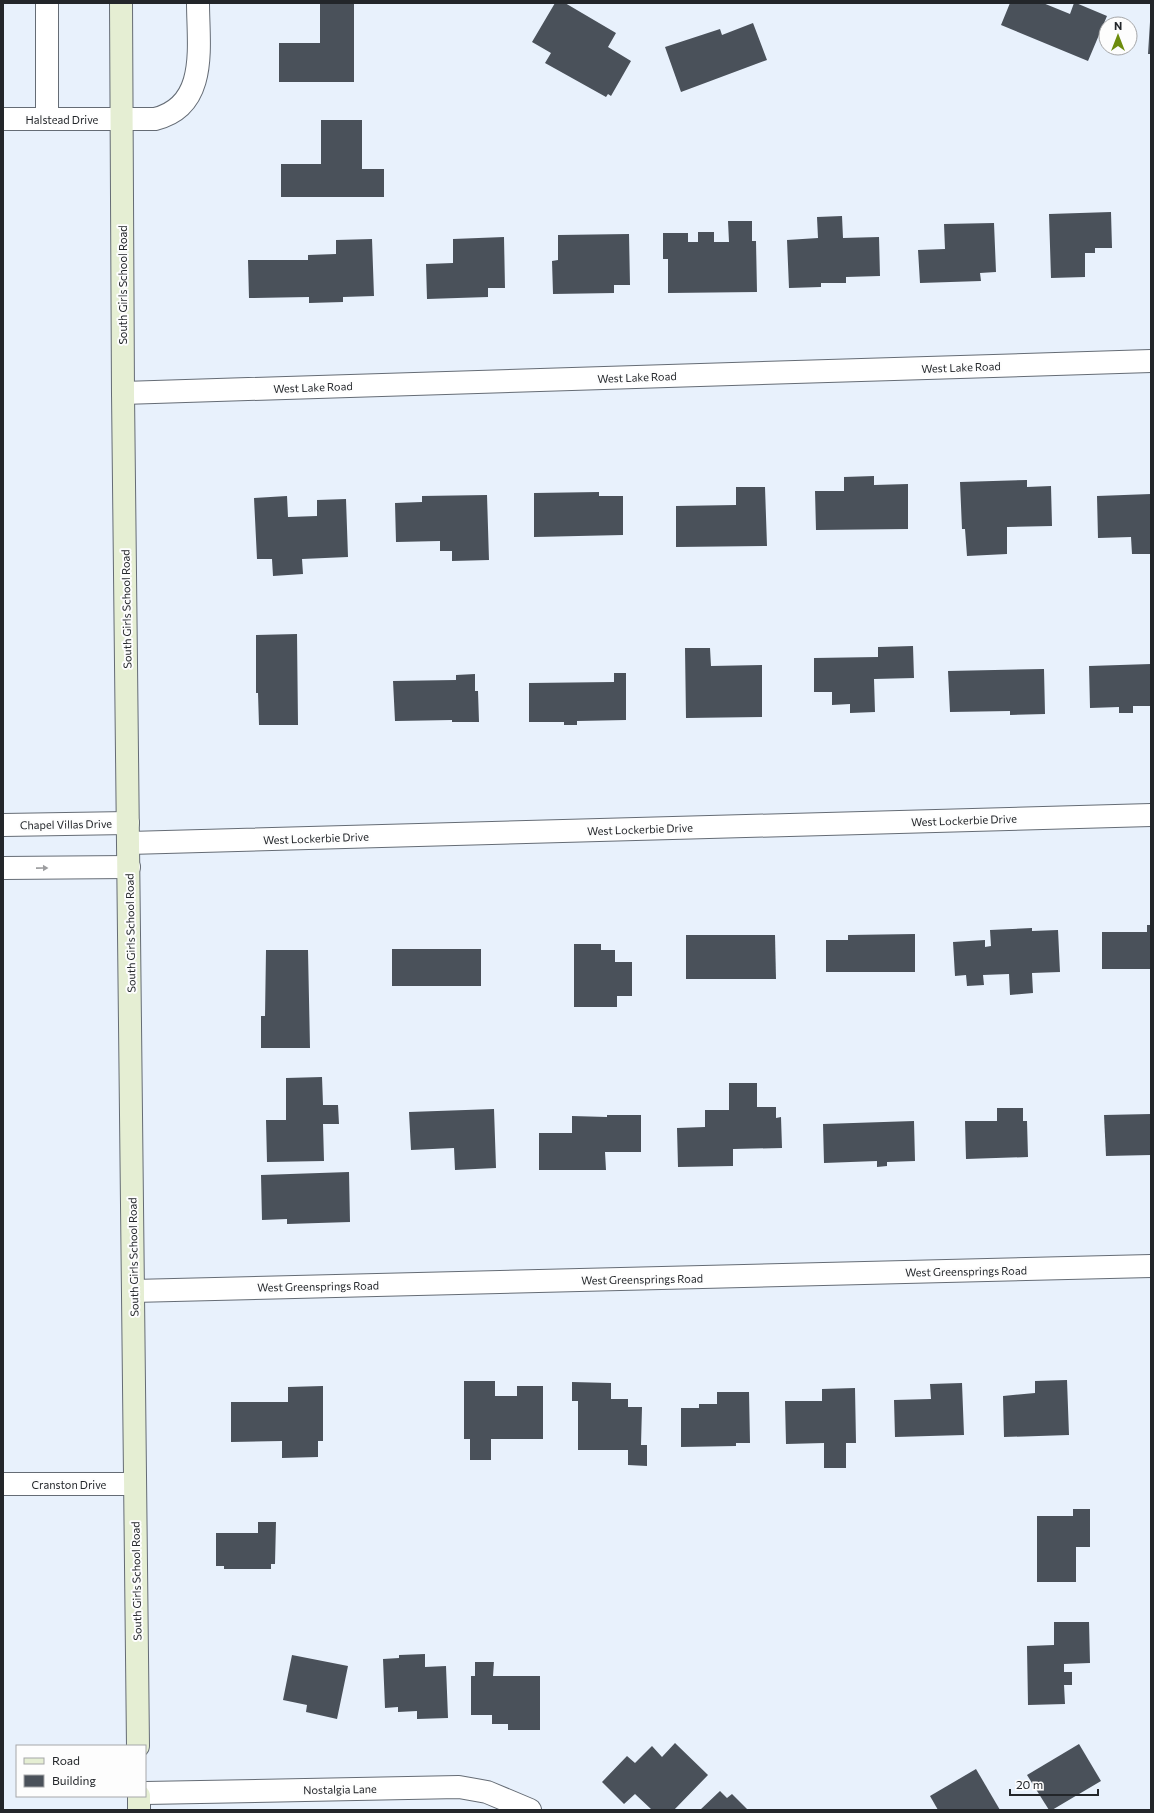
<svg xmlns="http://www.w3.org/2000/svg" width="1154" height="1813" font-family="Commissioner,sans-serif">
<rect width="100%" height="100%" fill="#e8f1fc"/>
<!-- building -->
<g fill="#4a515a">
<path d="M320,3H354V82H279V43H320Z"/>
<path d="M555,3H565L616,33L608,47L631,61L611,96L608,94L606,97L545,63L551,53L532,42Z"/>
<path d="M1010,3H1043L1070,14L1074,3H1076L1107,16L1088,61L1001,25Z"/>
<path d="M1150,22H1151V54H1148Z"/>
<path d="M753,23L767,60L681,92L665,47L720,29L722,35Z"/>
<path d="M321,120H362V169H384V197H281V164H321Z"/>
<path d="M1111,212L1112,248H1095V253H1085V277L1051,278L1049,214Z"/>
<path d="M842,216L843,238L879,237L880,276L846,277V283H821V287L789,288L787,240L818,238L817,217Z"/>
<path d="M728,221H752V241H756L757,292L668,293V259H663V233H688V242H698V232H714V242H729Z"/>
<path d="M994,223L996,272L980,273L981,281L920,283L918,250L945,249L944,224Z"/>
<path d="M629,234L630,285H614V293L553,294L552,261L558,260V235Z"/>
<path d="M504,237L505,288H488V297L427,299L426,264L453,263V239Z"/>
<path d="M372,239L374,296L343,297V302L309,303V297L249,298L248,260H308V255L336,254V240Z"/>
<path d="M874,476V485L908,484V529L816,530L815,491H844V477Z"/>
<path d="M1027,480V487L1051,486L1052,526L1007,527V554L967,556L965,529H962L960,482Z"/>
<path d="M736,487H765L767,546L676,547V506L736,505Z"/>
<path d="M599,492V496H623V535L534,537V493Z"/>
<path d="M1151,494V554H1132L1131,537L1098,538L1097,496Z"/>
<path d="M487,495L489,560L452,561V551H440V541L396,542L395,503L422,502V496Z"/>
<path d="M287,496L288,517L317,516V500L346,499L348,557L302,559L303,574L273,576L272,559H257L254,498Z"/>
<path d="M297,634L298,725H259L258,693H256V635Z"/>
<path d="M913,646L914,678L874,679L875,712L850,713V704L832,705V692H814V658L878,657V647Z"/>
<path d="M685,648H710L711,666L762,665V717L686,718Z"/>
<path d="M1151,664V706H1133V713H1119V707L1090,708L1089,666Z"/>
<path d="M1044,669L1045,714L1010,715V711L950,712L948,671Z"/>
<path d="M614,673H626V720L577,721V725H564V722H529V683L614,682Z"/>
<path d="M475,674V691H478L479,722H452V720L395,721L393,681L456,680V675Z"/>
<path d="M1147,925H1151V969H1102V932H1147Z"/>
<path d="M1032,928V931L1058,930L1060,972L1032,973L1033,993L1010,995L1009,974L983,975L984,985L967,986L966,975L955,976L953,942L985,940V947L991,946L990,930Z"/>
<path d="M915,934V972H826V940H848V935Z"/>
<path d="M686,935H775L776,979H686Z"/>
<path d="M574,944H601V950H615V962H632V996H617V1007H574Z"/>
<rect x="392" y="949" width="89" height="37"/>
<path d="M266,950H308L310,1048H261V1016H265Z"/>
<path d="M322,1077L323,1105H338L339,1124H323L324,1161L267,1162L266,1120H286V1078Z"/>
<path d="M729,1083H757V1107H776V1118L781,1117L782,1148L733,1149V1166L678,1167L677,1128L705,1127V1110H729Z"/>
<path d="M997,1108H1023V1121H1027L1028,1157L966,1159L965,1121H997Z"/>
<path d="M494,1109L496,1168L455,1170L454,1148L411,1150L409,1112Z"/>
<path d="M1151,1114V1155L1106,1156L1104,1115Z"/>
<path d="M607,1115H641V1152H605L606,1170H539V1133H572V1116L607,1117Z"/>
<path d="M914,1121L915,1161L887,1162V1166L877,1167V1161L824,1163L823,1124Z"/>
<path d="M349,1172L350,1222L287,1224V1219L262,1220L261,1175Z"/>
<path d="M1067,1380L1069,1435L1004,1437L1003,1396L1035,1393V1381Z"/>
<path d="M464,1381H495V1396H517V1386H543V1439H491V1460H470V1439H464Z"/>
<path d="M572,1382L611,1383V1399H628V1407H642L641,1445H647V1466L628,1465V1450H578V1401H572Z"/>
<path d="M962,1383L964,1435L895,1437L894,1400L931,1399L930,1384Z"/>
<path d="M323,1386V1441H318V1457L282,1458V1441L231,1442V1402H288V1387Z"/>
<path d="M855,1388L856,1443H846V1468H824V1443L786,1444L785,1401H822V1389Z"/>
<path d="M717,1392H749L750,1443H736V1446L681,1447V1408H699V1404H717Z"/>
<path d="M1073,1509H1090V1547H1076V1582H1037V1516H1073Z"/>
<path d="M258,1522H276L275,1564H271V1569H224V1566H216V1533H258Z"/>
<path d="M1054,1622H1089L1090,1663L1064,1664V1672H1072V1685H1064L1065,1704L1028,1705L1027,1646L1054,1645Z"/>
<path d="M425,1654V1667L446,1666L448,1718L417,1719V1711L398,1712V1707L385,1708L383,1659L399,1658V1655Z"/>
<path d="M292,1655L348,1666L337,1719L306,1712L307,1705L283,1700Z"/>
<path d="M475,1662H494L493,1676H540V1730H508V1724H492V1715H471V1676H475Z"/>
<path d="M675,1743L708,1775L674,1810H652L635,1794L624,1804L602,1782L627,1756L635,1763L652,1746L662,1757Z"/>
<path d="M1079,1744L1101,1781L1052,1810H1049L1027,1775Z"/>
<path d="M976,1769L1000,1810H938L930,1796Z"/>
<path d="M720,1791L727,1798L732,1794L748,1810H700Z"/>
</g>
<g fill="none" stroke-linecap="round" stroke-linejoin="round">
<!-- minor casing -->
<g stroke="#656c75" stroke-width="24">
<g id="minor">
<path d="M47,3V119"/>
<path d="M3,119H155C209,106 198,45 198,3"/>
<path d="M123,393L1151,361"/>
<path d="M3,825L128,823"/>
<path d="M129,843L1151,815"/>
<path d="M3,868L129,867"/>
<path d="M133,1291L1151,1266"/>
<path d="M3,1484H135"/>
<path d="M145,1793L459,1787L487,1792L530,1810"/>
</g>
</g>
<!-- secondary casing -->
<g stroke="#656c75" stroke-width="24">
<g id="secondary">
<path d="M121,3L123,393L138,1746"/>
<path d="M139,1796V1810"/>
</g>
</g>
<!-- minor -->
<use href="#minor" stroke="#fff" stroke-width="22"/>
<!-- secondary -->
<use href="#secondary" stroke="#e5eed3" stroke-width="22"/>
</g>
<!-- one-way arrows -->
<defs><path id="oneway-solid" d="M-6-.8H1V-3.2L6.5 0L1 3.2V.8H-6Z"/></defs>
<use fill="#9c9d9f" href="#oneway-solid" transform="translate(42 868) rotate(-1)"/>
<g text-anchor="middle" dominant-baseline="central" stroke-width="4" stroke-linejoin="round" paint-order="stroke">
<!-- street labels -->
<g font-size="11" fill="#23262a" stroke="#fdfdfd">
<text x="62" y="119">Halstead Drive</text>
<text transform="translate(122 285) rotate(-90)">South Girls School Road</text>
<text transform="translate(961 367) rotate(-2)">West Lake Road</text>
<text transform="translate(637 377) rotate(-2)">West Lake Road</text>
<text transform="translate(313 387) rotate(-2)">West Lake Road</text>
<text transform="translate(126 609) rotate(-91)">South Girls School Road</text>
<text transform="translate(964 820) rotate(-2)">West Lockerbie Drive</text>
<text transform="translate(66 824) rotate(-1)">Chapel Villas Drive</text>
<text transform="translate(640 829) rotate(-2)">West Lockerbie Drive</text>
<text transform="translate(316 838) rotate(-2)">West Lockerbie Drive</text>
<text transform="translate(130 933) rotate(-91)">South Girls School Road</text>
<text transform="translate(133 1257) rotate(-91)">South Girls School Road</text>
<text transform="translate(966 1271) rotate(-1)">West Greensprings Road</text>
<text transform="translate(642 1279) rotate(-1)">West Greensprings Road</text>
<text transform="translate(318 1286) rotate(-1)">West Greensprings Road</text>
<text x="69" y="1484">Cranston Drive</text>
<text transform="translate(136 1581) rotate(-91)">South Girls School Road</text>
<text transform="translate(340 1789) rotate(-1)">Nostalgia Lane</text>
</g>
</g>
<!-- border -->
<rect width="1154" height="1813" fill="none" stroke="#23262a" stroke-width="8"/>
<!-- legend -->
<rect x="16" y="1745" width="130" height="52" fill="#fdfdfd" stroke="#a6a7a9"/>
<rect x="24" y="1758" width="20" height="6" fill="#e5eed3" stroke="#a6a7a9"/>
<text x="52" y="1765" font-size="12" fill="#23262a">Road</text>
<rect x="24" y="1775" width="20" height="12" fill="#4a515a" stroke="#a6a7a9"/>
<text x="52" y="1785" font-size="12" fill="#23262a">Building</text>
<!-- north arrow -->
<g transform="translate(1118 36)"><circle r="19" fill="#fdfdfd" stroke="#a6a7a9"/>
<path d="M0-3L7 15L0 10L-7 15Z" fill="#6d8c0d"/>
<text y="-6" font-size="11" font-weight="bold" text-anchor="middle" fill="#23262a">N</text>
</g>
<!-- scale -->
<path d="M1010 1789v6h88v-6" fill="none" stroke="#23262a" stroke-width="2"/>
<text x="1016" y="1789" font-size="12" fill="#23262a" stroke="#fdfdfd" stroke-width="3" paint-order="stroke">20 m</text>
</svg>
